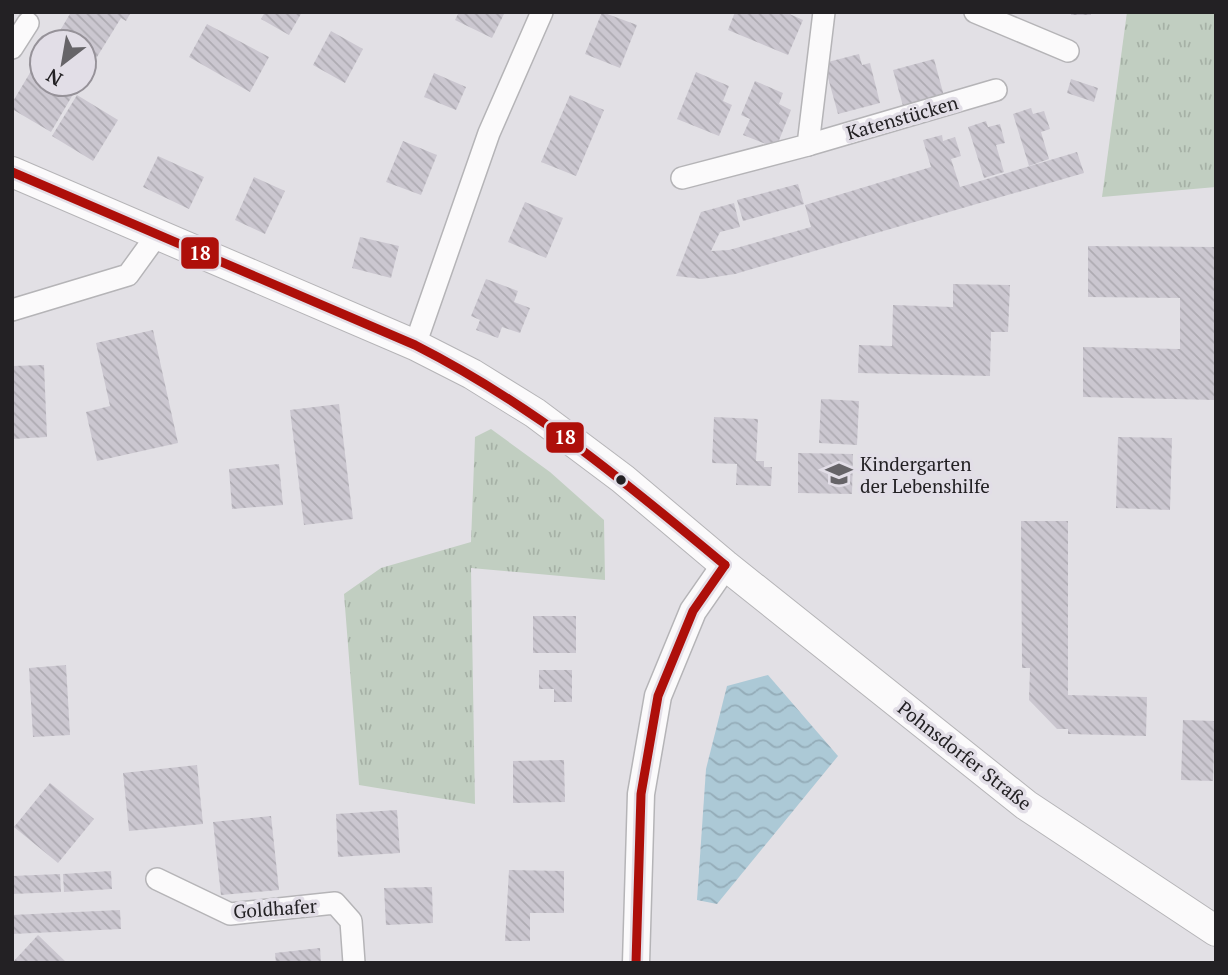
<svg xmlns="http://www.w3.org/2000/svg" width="1228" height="975" font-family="'PT Serif',serif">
<defs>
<pattern id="grass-tufts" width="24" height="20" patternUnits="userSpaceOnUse" patternTransform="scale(1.75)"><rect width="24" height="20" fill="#c1cec1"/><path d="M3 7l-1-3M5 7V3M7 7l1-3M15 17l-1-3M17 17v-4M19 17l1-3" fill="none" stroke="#a6b1a6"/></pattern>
<pattern id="water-waves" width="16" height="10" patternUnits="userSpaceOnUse" patternTransform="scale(1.75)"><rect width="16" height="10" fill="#acc9d6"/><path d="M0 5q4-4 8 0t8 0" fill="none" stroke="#94acb8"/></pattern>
<pattern id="building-back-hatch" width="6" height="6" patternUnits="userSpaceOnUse" patternTransform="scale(1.75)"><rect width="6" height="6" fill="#cbc7d0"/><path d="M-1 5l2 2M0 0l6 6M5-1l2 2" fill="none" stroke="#aeabb2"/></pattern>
</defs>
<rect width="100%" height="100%" fill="#e2e0e5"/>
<!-- grass -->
<g fill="url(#grass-tufts)">
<path d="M1127,12H1216V187L1102,197Z"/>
<path d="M491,429L550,472L604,520L605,580L471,568L475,804L359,785L344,594L381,568L471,542L475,437Z"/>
</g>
<!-- water -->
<path fill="url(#water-waves)" d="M768,675L838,756L717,904L697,900L706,769L727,686Z"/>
<!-- building -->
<g fill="url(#building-back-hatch)">
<path d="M71,12H131L126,21L121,18L97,57L84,50V42H72L58,34Z"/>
<path d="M265,12H302L289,35L261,19Z"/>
<path d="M459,12H505L492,38L455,20Z"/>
<path d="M602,12L637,25L620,68L585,54Z"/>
<path d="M735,12H785L803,20L788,55L728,30Z"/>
<rect x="1071" y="12" width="20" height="3"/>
<path d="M207,24L269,57L250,92L189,57Z"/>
<path d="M331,31L363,49L345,83L313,65Z"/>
<path d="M859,54L862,65L870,63L880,103L838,114L824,63Z"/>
<path d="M934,59L944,96L903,106L893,70Z"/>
<path d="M34,66L42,71V84H63L75,91L51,132L12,109V103Z"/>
<path d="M696,72L729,86L723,101L732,105L719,136L677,119Z"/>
<path d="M434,73L466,87L456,110L424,97Z"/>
<path d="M1071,79L1098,88L1094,102L1067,93Z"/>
<path d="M755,81L783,93L779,104L791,110L776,148L743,135L750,119L741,115Z"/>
<path d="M77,95L118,120L93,161L52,136Z"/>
<path d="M570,95L604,110L576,176L541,162Z"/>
<path d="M1031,108L1033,114L1044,111L1050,129L1041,132L1049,159L1029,166L1013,114Z"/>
<path d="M986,121L988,127L1000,124L1005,143L996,145L1004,172L984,178L968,127Z"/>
<path d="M942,135L943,141L955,137L961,156L951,159L960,187L1077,152L1084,173L735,274L702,279L676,276L701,212L734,203L740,227L720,232L711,251L729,250L811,227L805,205L931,167L923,140Z"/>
<path d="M403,141L437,155L421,195L386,182Z"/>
<path d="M158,156L204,177L189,209L143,187Z"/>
<path d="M254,177L285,191L265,234L235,220Z"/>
<path d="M798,184L804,204L743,221L737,200Z"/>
<path d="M525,202L563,218L546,258L508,242Z"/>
<path d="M360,237L399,246L391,278L352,268Z"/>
<path d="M1088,246L1216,247V400L1083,397V347L1180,349V298L1088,297Z"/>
<path d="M486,279L518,291L514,302L530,308L520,333L502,327L498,338L476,330L480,320L471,316Z"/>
<path d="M953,284L1010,285L1008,332H991L990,376L858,373L859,345L892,346L893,305L953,307Z"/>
<path d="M153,330L178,443L97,461L86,412L110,406L96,343Z"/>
<path d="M44,365L47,437L12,439V366Z"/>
<path d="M821,399L859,401L857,445L819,443Z"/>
<path d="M339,404L353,519L304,525L290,410Z"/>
<path d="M714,417L758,419L756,461H764V467H772L771,486L736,485L737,464L712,463Z"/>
<path d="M1118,437L1172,438L1170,510L1116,508Z"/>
<path d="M798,453L853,454L852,494L798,493Z"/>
<path d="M279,464L283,505L232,509L229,469Z"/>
<path d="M1021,521H1068V695L1147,697L1146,736L1068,734V729H1057L1029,700L1030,668H1022Z"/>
<rect x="533" y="616" width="43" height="37"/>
<path d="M66,665L70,735L33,737L29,668Z"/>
<path d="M539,670H572V702H554V689H539Z"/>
<path d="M1183,720L1215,721L1213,781L1181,780Z"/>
<path d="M564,760L565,802L513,803V761Z"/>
<path d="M197,765L203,824L129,831L123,773Z"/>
<path d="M50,783L94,819L58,863L14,827Z"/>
<path d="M397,810L400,853L338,857L336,814Z"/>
<path d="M271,816L279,890L221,895L213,822Z"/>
<path d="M509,870L564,871V913H530V941H505Z"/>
<path d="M111,871L112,889L64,892L63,874Z"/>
<path d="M60,874L61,892L12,894V876Z"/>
<path d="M432,887L433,923L386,925L384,888Z"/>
<path d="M120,910L121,929L12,934V915Z"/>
<path d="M38,935L67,963H12Z"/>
<path d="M320,948L321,963H276L275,953Z"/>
</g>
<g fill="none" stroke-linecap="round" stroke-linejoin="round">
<!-- minor casing -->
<g stroke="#b5b4b7" stroke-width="24">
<g id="minor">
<path d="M975,12L1068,51"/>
<path d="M12,48L28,23"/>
<path d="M808,145L996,90"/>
<path d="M682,178L808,145L824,12"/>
<path d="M12,310L128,275L157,235"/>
<path d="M415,345L489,133L542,12"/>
<path d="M157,879L230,914L335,903L351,921L354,963"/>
</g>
</g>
<!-- tertiary casing -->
<g stroke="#b5b4b7" stroke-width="29">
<path id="tertiary" d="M636,963L641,794L658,696L693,611L725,565"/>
</g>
<!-- secondary casing -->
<g stroke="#b5b4b7" stroke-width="32">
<path id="secondary" d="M12,172L415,345L472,374L535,413L623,479L725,565L1026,805L1216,931"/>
</g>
<!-- minor -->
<use href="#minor" stroke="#fbfafb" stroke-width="21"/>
<!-- tertiary -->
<use href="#tertiary" stroke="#fbfafb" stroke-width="26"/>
<!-- secondary -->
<use href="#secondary" stroke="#fbfafb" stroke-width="30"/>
<!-- bus-1 casing -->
<g stroke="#e2dee7" stroke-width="14">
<g id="bus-1">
<path d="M12,172L415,345C533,405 624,481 725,565"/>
<path d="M636,963L641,794L658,696L693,611L725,565"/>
</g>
</g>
<!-- bus-1 -->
<use href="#bus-1" stroke="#ae0f0a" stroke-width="9"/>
</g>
<!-- icons -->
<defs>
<g id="school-bare" transform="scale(2.1)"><path d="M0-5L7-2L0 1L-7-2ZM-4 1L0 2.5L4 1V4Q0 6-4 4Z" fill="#666468" stroke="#e2dee7" stroke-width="2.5" paint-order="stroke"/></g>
</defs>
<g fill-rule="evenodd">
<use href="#school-bare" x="839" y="474"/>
</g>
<!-- markers -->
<circle fill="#232124" stroke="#e2dee7" stroke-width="2.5" cx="621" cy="480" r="6"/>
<g text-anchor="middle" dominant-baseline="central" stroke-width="7" stroke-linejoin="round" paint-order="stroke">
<!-- street labels -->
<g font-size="19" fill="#232124" stroke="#e2dee7">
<text transform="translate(902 117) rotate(-16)">Katenstücken</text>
<text transform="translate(965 755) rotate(38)">Pohnsdorfer Straße</text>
<text transform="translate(275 908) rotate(-4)">Goldhafer</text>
</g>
<!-- poi labels -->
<g font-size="19" fill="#232124" stroke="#e2dee7" text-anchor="start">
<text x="860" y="463">Kindergarten<tspan x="860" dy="22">der Lebenshilfe</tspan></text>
</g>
</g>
<g stroke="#e2dee7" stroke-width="2.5">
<rect x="180" y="236" width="40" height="34" rx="7" fill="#ae0f0a"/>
<rect x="545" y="421" width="40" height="33" rx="7" fill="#ae0f0a"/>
</g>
<g font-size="19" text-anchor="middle" font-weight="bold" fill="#fff">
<text x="200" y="260">18</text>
<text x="565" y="444">18</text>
</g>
<!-- border -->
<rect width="1228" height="975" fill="none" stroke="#232124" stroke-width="28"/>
<!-- north arrow -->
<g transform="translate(63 63) rotate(211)"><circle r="33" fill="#e2dee7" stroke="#969299" stroke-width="2"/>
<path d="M0-5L12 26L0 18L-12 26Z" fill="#666468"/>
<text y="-10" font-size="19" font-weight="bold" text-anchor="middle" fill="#232124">N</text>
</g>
</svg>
